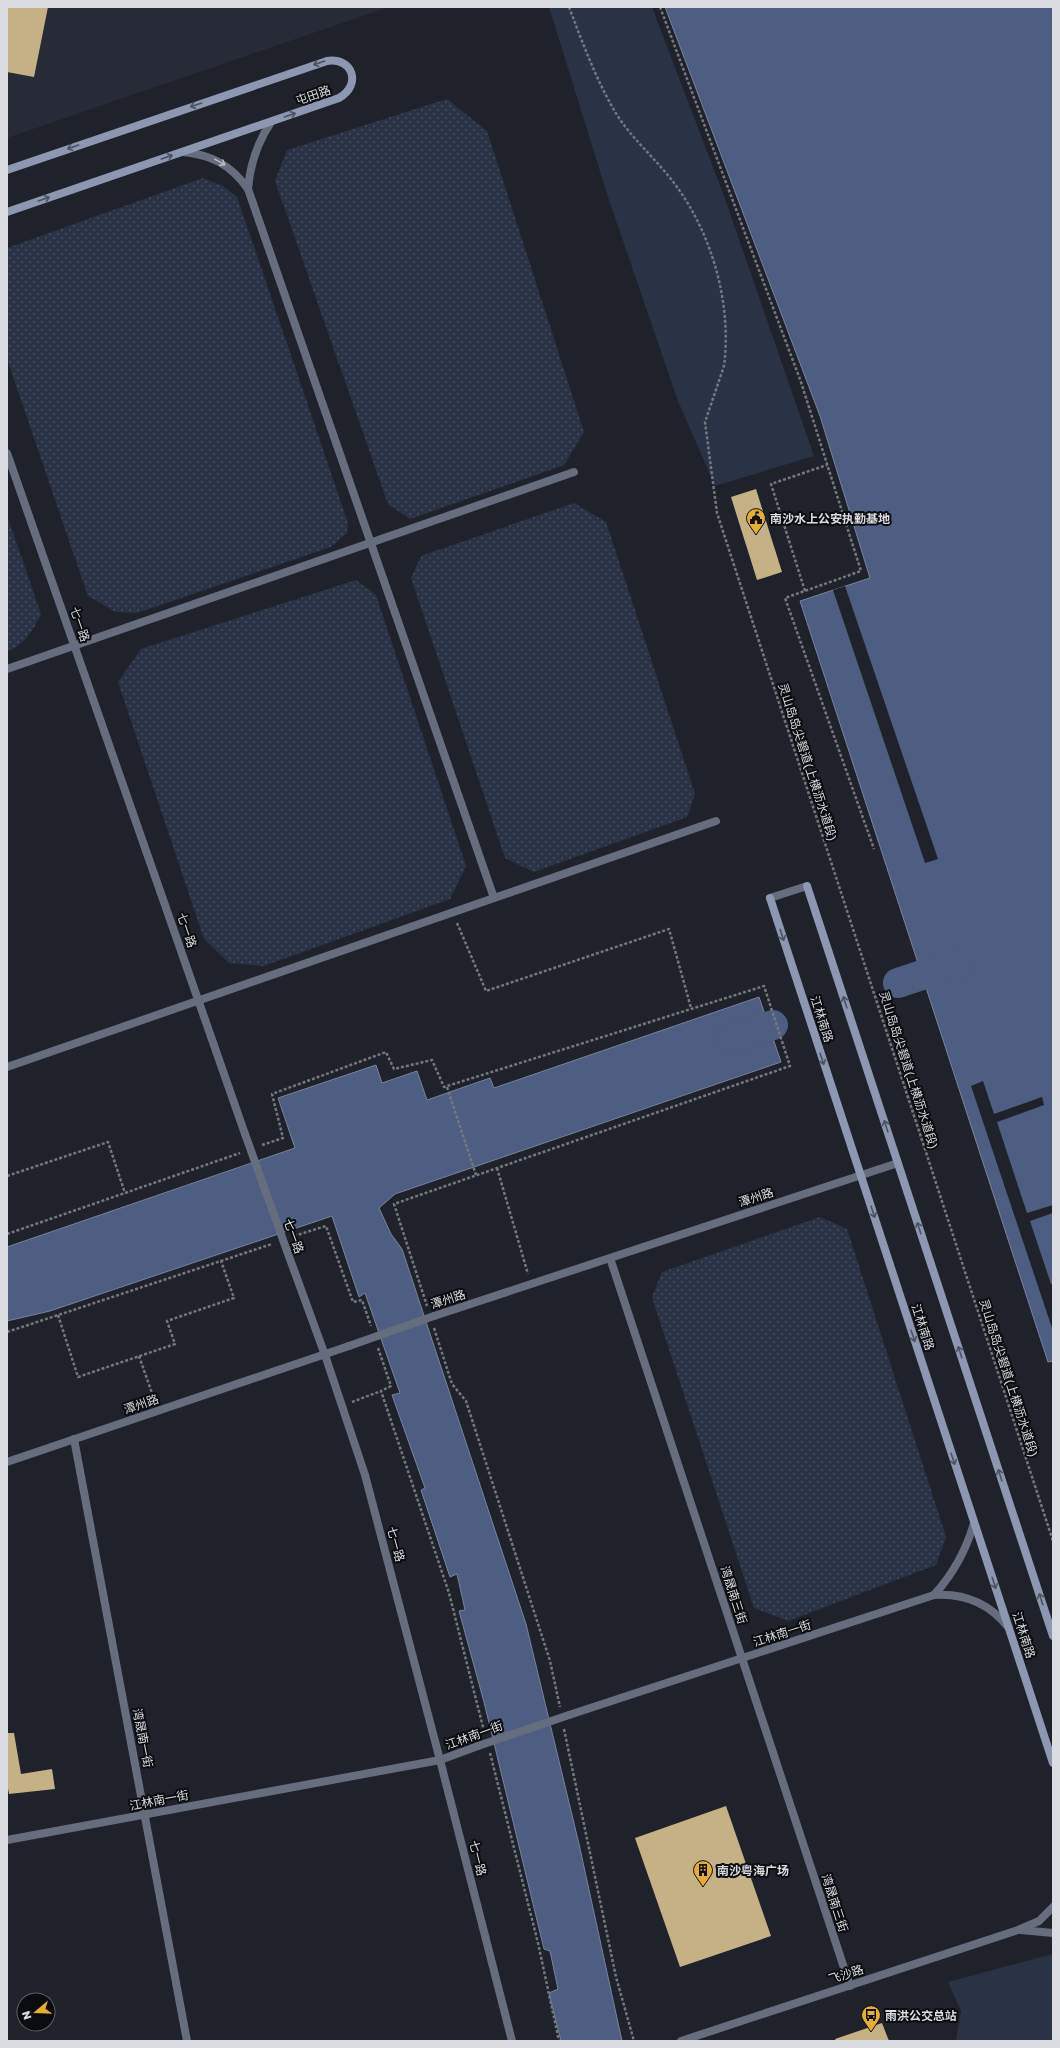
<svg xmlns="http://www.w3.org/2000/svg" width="1060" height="2048" font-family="'Golos Text','Noto Sans SC',sans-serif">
<defs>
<pattern id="grass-dots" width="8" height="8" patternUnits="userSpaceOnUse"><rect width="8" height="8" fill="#2a3246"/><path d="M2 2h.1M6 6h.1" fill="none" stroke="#484f60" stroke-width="1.8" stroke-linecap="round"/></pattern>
</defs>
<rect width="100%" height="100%" fill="#1f222a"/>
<!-- built -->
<path fill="#262b37" d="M7,7H389L7,138Z"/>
<!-- grass -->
<g fill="url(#grass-dots)">
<path d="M447,99L487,131L584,432L564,465L410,519L388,504L275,181L287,150Z"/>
<path d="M203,178L223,186L237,197L348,523L347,533L331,547L137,613L116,612L88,596L7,359V248Z"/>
<path d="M574,503L606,522L695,794L687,817L534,872L505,858L411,578L421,556Z"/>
<path d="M7,515L41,614C33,630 25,645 7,651Z"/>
<path d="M356,580L376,595L466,866L450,899L264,966L229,963L204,939L118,682L141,649Z"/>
<path d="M820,1217L847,1229L946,1537L936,1565L788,1621L754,1608L652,1297L662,1272Z"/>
</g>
<!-- green -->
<g fill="#2a3246">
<path d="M549,7H652L724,196L814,456L715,486L678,401L609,200Z"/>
<path d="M1053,1954V2041H956L961,2011L948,1982Z"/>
</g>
<!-- water -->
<g fill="#4e5d82" stroke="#78839e">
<path d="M665,7H1053V1361L1048,1362L800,601L870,578L820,416Z"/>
<path d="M759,997L781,1062L395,1194L379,1208L391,1234L402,1249L526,1624L579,1844L622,2041H561L549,1993L558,1989L550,1951L544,1949L484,1702L459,1611L465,1610L457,1574L450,1577L421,1490L425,1488L392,1395L400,1393L365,1293L359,1297L332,1216L50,1311L7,1321V1247L295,1148L278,1098L376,1065L382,1083L417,1071L427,1100L490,1078L494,1088Z"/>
</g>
<!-- pier -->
<g fill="#1f222a">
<path d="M845,586L938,859L925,863L833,590Z"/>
<path d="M983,1081L994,1114L1042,1097L1044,1105L997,1122L1027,1213L1053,1205V1213L1030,1221L1051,1284H1053V1331L971,1086Z"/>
</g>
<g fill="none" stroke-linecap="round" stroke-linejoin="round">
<!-- river -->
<g stroke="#4e5d82" stroke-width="30">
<path d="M898,983L961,962"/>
<path d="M730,1039L773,1025"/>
</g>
</g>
<!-- building -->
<g fill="#c6b086">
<path d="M7,7H48L34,77L7,72Z"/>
<path d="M756,489L782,572L757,580L731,497Z"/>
<path d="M7,1733H14L21,1774L52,1769L55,1789L9,1794L7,1783Z"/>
<path d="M726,1806L771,1936L680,1967L635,1838Z"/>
<path d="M882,2023L889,2041H836L835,2039Z"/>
</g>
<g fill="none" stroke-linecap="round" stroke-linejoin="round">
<!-- path -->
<g stroke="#74777d" stroke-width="2.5" stroke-dasharray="3 2" stroke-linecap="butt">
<path d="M569,7C583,44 597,82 617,115C633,140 657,160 674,183C712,233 732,304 724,366L705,422L717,513L1053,1541"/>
<path d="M660,7L801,382L861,571L785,598L874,849"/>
<path d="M805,591L771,484L827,465"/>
<path d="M457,923L486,991L669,929L691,1008"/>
<path d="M447,1087L476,1175"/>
<path d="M262,1145L283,1138L272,1094L386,1052L394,1069L432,1060L444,1087L764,986L790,1066L394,1204L427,1306"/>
<path d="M497,1168L528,1274"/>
<path d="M7,1176L108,1142L125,1193"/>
<path d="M7,1234L240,1153"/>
<path d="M294,1236L326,1226L353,1302L362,1300L371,1326"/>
<path d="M58,1315L78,1377L175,1344L167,1321L234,1298L221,1261"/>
<path d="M434,1328L452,1384L466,1401L550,1661L560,1707"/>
<path d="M7,1332L272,1244"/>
<path d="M378,1348L391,1386L381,1391L449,1593L484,1731"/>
<path d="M139,1356L154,1399"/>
<path d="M352,1402L381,1391"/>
<path d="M564,1729L616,1977L634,2041"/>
<path d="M490,1753L538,1943L559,2041"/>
</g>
<!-- service -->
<path stroke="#666d7e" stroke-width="8" d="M770,898L807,886"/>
<!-- minor -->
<g stroke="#666d7e" stroke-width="8">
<path d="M183,152C212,155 231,165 248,189L494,898"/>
<path d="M248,189C250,164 257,143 271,122"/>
<path d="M7,669L574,472"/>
<path d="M610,1258L850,1986"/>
<path d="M74,1439L187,2041"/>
<path d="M934,1595C954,1573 966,1551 974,1523"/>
<path d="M569,1715L934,1595C965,1593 989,1603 1008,1627"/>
<path d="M7,1840L440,1760L478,1746"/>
</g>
<!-- tertiary -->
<g stroke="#666d7e" stroke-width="8">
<path d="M7,453L245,1134"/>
<path d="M7,1067L716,821"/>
<path d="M287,1251L325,1355L365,1475L440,1760L512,2041"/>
<path d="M434,1316L898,1163"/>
<path d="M7,1462L349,1346"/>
<path d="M1021,1930L1053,1933"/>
<path d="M681,2041L1018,1930L1039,1921L1053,1907"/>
</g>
<!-- secondary -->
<g stroke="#8c97b2" stroke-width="8">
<path d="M7,170L327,61C353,57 362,85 339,98L7,212"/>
<path d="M807,886L1053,1636"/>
<path d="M770,898L1053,1763"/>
</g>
<!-- minor-bridge -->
<path stroke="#666d7e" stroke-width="8" d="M478,1746L569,1715"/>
<!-- tertiary-bridge -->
<g stroke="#666d7e" stroke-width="8">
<path d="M245,1134L287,1251"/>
<path d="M349,1346L434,1316"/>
</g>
</g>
<!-- one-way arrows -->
<defs><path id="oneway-shaft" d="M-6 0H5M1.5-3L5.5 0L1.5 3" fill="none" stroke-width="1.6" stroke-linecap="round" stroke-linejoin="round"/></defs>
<g stroke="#4c5260">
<use href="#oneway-shaft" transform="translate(319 63) rotate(161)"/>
<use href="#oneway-shaft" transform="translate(196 105) rotate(161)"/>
<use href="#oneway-shaft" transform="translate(290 115) rotate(-19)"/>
<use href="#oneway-shaft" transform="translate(73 147) rotate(161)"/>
<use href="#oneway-shaft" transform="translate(167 157) rotate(-19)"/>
<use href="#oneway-shaft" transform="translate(44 199) rotate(-19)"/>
<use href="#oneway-shaft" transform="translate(782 935) rotate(72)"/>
<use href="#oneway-shaft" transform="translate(845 1002) rotate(-108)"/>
<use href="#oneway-shaft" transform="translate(822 1059) rotate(72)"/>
<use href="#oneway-shaft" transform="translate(886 1126) rotate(-108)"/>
<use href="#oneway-shaft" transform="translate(873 1212) rotate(72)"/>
<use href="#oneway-shaft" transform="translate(919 1228) rotate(-108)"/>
<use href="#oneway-shaft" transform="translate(913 1336) rotate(72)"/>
<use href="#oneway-shaft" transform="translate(960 1352) rotate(-108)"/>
<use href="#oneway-shaft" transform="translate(953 1459) rotate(72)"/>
<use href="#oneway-shaft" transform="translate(1000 1475) rotate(-108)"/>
<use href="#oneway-shaft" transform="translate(994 1583) rotate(72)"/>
<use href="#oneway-shaft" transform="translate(1041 1599) rotate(-108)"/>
</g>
<use stroke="#b7bbc3" href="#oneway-shaft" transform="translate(220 162) rotate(29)"/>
<!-- icons -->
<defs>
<g id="civic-pin" transform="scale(1)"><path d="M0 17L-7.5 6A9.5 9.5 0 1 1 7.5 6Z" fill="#e4ae35" stroke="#0b0c0f"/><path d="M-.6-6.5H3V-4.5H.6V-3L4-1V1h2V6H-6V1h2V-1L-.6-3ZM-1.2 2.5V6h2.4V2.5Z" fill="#111"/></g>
<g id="building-pin" transform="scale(1)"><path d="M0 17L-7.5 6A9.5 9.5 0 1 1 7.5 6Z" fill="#e4ae35" stroke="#0b0c0f"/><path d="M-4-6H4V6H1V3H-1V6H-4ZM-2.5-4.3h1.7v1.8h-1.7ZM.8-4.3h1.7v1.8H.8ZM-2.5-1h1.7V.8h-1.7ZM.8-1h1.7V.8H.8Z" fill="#111"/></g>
<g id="bus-pin" transform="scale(1)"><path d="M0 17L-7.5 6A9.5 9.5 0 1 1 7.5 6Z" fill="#e4ae35" stroke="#0b0c0f"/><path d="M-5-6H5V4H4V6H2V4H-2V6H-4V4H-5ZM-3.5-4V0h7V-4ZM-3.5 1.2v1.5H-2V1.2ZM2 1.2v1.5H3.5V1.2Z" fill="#111"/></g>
</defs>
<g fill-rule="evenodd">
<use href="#civic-pin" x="756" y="518"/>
<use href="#building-pin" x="703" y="1870"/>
<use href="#bus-pin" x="871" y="2015"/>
</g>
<g text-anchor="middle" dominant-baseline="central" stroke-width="4" stroke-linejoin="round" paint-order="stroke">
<!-- street labels -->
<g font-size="12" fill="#dadce1" stroke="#0b0c0f">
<text transform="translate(313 95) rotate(-19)">屯田路</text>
<text transform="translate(80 624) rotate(71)">七一路</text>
<text transform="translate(808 762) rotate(72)">灵山岛岛尖碧道(上横沥水道段)</text>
<text transform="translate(187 930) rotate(71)">七一路</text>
<text transform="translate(822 1019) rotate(72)">江林南路</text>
<text transform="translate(909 1070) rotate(72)">灵山岛岛尖碧道(上横沥水道段)</text>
<text transform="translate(756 1197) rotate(-18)">潭州路</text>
<text transform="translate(294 1236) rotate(70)">七一路</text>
<text transform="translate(448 1299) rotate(-18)">潭州路</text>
<text transform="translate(923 1327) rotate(72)">江林南路</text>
<text transform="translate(1009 1378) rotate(72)">灵山岛岛尖碧道(上横沥水道段)</text>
<text transform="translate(141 1404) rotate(-19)">潭州路</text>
<text transform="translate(396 1544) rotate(75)">七一路</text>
<text transform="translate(734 1595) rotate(72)">湾晟南三街</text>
<text transform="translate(782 1633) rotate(-18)">江林南一街</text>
<text transform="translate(1024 1635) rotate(72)">江林南路</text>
<text transform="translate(474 1735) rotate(-20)">江林南一街</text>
<text transform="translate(143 1738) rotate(79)">湾晟南一街</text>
<text transform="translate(159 1800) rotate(-11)">江林南一街</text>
<text transform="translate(478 1858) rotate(76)">七一路</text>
<text transform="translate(835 1903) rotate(72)">湾晟南三街</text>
<text transform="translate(846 1974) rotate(-18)">飞沙路</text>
</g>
<!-- poi labels -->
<g font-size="12" font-weight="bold" fill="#dadce1" stroke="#0b0c0f" text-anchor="start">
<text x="770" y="518">南沙水上公安执勤基地</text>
<text x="717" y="1870">南沙粤海广场</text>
<text x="885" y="2015">雨洪公交总站</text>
</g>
</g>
<!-- border -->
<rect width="1060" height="2048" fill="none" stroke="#dadce1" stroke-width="16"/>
<!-- north arrow -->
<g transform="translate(36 2012) rotate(251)"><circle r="19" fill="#0b0c0f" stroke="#5e5f63"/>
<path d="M0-3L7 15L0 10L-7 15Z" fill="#e4ae35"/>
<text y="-6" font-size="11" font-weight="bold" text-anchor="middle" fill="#dadce1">N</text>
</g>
</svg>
